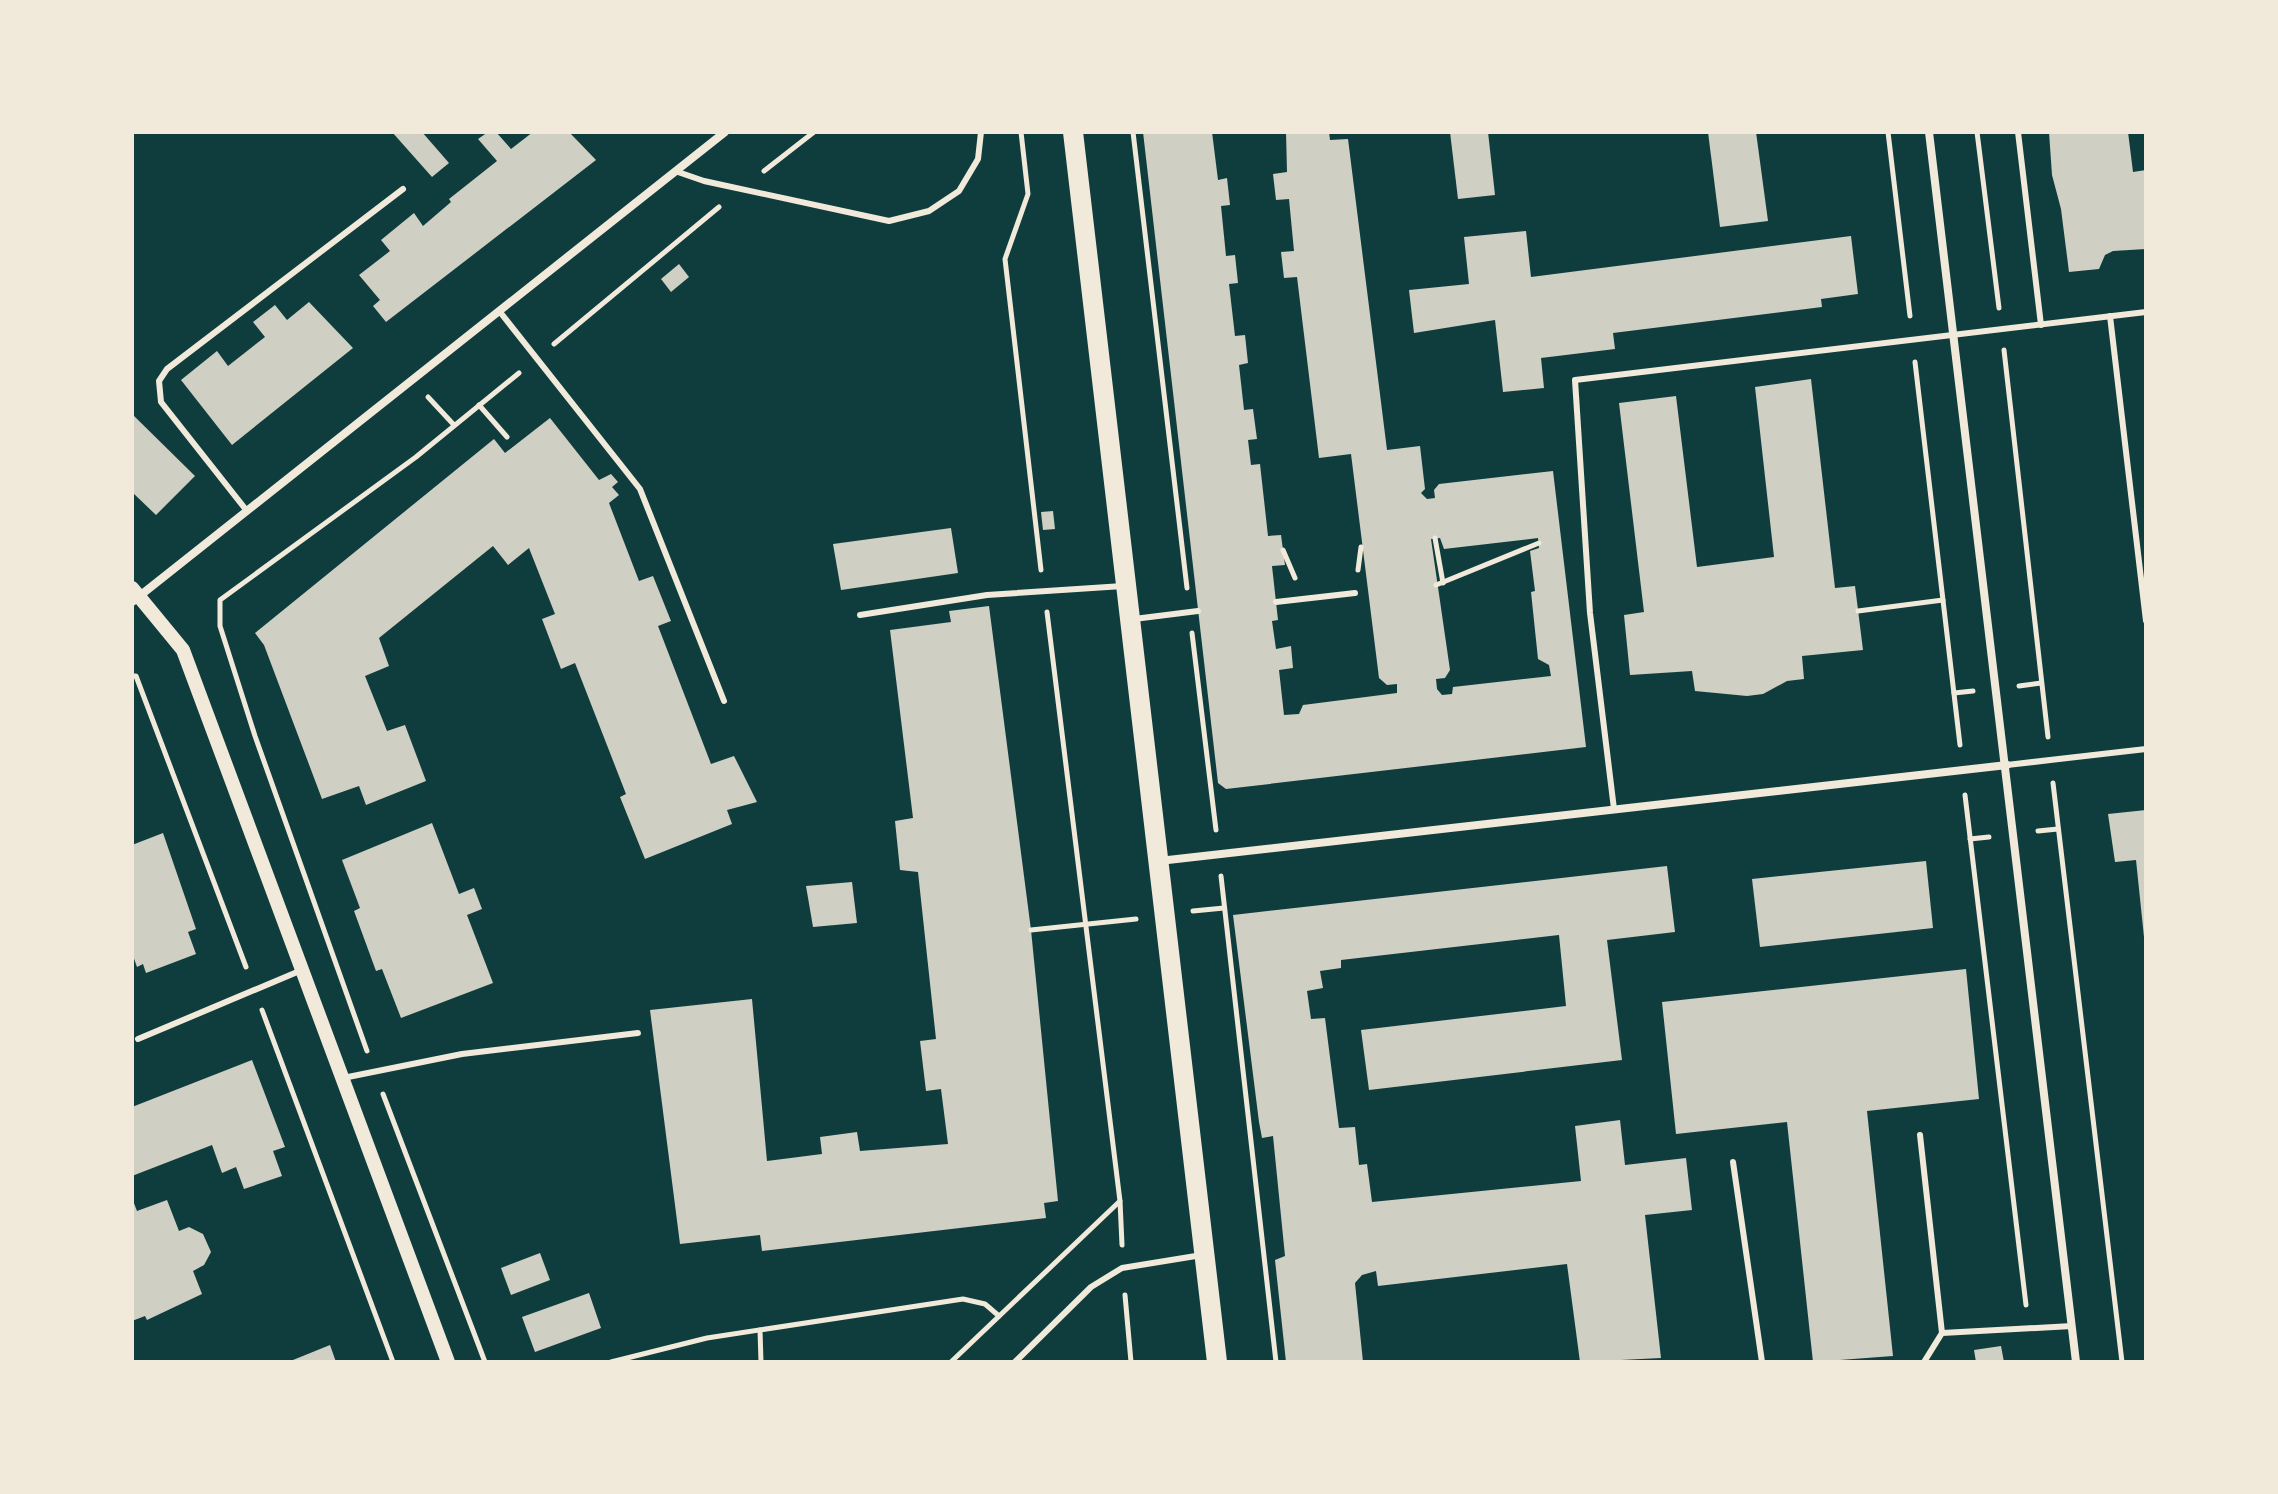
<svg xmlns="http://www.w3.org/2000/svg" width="2278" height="1494" font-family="Signika,sans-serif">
<rect width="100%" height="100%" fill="#0f3d3e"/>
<!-- building -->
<g fill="#cfcfc3" fill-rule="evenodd">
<path d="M392,132H422L449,163L432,177Z"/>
<path d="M488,132H496L511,149L533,132H569L596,160L386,322L373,306L380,300L359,275L390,251L381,240L414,213L423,226L451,202L449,199L497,161L478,139Z"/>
<path d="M1143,132H1212L1218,180L1227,178L1230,205L1221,206L1226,256L1235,255L1238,283L1229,284L1235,336L1245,335L1248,363L1239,365L1244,410L1253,409L1257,439L1248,440L1251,465L1260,464L1268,536L1281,535L1285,565L1272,566L1278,620L1272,621L1276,649L1291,646L1293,668L1279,670L1284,715L1299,714L1303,705L1397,693V684L1387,685L1379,678L1351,454L1319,458L1297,277L1284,278L1281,252L1294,251L1289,199L1276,200L1273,174L1287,172L1286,132H1329L1330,140L1348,139L1387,450L1420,446L1425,489L1421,493L1427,499L1435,498L1434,490L1439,484L1553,471L1586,747L1226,789L1218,783ZM1440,538L1444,549L1538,538L1539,548L1530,551L1535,591L1531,592L1538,659L1549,665L1551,676L1453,687L1452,694L1442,695L1437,689L1436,679L1445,678L1450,670L1431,539Z"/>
<path d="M1450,132H1488L1495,195L1458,199Z"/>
<path d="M1708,132H1756L1768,221L1720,227Z"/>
<path d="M2049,132H2128L2133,172L2146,170V249L2113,251L2105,255L2099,269L2069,272L2061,209L2052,175Z"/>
<path d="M1526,231L1531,277L1851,236L1858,294L1821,299L1822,307L1613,333L1615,349L1541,358L1544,388L1503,392L1495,320L1414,333L1409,290L1469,284L1464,237Z"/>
<path d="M679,264L689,277L671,292L661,279Z"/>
<path d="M309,302L353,348L232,445L181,380L217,351L228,366L265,337L253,322L275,305L287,320Z"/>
<path d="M1811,379L1835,588L1855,586L1863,650L1802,656L1804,679L1787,681L1763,694L1747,696L1695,691L1692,671L1630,675L1624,615L1644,612L1619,403L1676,396L1697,567L1774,557L1755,387Z"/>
<path d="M132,414L195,476L156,515L132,492Z"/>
<path d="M550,418L599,480L611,474L618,482L612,487L619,495L609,503L639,581L653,576L671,621L658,626L711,764L734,756L757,802L727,810L732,824L645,859L620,797L626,794L575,663L561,669L542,619L555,614L529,548L508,565L493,546L379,638L389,666L365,676L387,731L405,725L426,781L366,805L359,786L322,799L264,645L255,633L494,439L505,453Z"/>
<path d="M1053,511L1055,529L1043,530L1041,512Z"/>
<path d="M951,528L958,573L841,590L833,544Z"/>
<path d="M989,606L1031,930L1058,1201L1044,1203L1046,1218L762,1251L760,1235L680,1244L650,1010L752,999L767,1161L822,1154L820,1137L857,1132L860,1151L948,1144L941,1089L926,1091L920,1041L936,1039L918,872L900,870L895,821L913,818L890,630L951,622L949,611Z"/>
<path d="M2146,810V937H2144L2136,860L2115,862L2108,814Z"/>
<path d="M432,823L459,894L474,888L482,909L467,915L493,983L401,1018L382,969L376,971L354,911L360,908L342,860Z"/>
<path d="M163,833L196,929L188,932L196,954L146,973L143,964L137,967L132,953V845Z"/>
<path d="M1926,861L1933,928L1760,947L1752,879Z"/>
<path d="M1667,866L1675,932L1607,940L1622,1060L1369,1090L1361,1030L1566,1006L1559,935L1341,960V968L1320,971L1323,988L1307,991L1311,1019L1325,1018L1339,1128L1355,1127L1359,1165L1367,1164L1372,1202L1581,1181L1575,1126L1620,1120L1625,1165L1686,1158L1692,1210L1645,1215L1661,1358L1580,1362L1567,1264L1378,1286L1376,1271L1362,1275L1355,1283L1363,1362H1286L1275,1260L1285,1256L1273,1136L1262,1138L1259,1122L1233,915Z"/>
<path d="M852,882L857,923L813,927L806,886Z"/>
<path d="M1966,969L1979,1099L1867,1111L1893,1356L1813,1362L1787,1122L1676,1134L1662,1002Z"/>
<path d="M252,1060L285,1147L273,1151L282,1176L244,1189L236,1167L222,1173L212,1145L132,1176V1107Z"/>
<path d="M132,1198L137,1211L167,1200L179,1231L189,1227L203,1234L211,1252L204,1265L193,1271L202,1294L147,1320L145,1316L132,1321Z"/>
<path d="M540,1253L550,1280L511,1295L501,1268Z"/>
<path d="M589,1293L601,1328L535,1352L522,1317Z"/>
<path d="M330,1345L336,1362H288Z"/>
<path d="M2001,1346L2004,1362H1976L1974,1350Z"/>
</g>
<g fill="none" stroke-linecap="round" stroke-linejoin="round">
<!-- path -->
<g stroke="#f1e9da" stroke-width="5">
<path d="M1021,132L1028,194L1005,259L1041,570"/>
<path d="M1133,132L1187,588"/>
<path d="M1888,132L1910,316"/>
<path d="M1977,132L1999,308"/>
<path d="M764,171L814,132"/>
<path d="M554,344L719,207"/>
<path d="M2004,350L2048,737"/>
<path d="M1915,362L1960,745"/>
<path d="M428,397L454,425"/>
<path d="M479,405L507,437"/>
<path d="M1435,538L1443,583"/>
<path d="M1283,550L1295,578"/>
<path d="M1358,570L1361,547"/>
<path d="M1436,585L1539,543"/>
<path d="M1858,611L1943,600"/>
<path d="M1192,633L1216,830"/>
<path d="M132,676H136L246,967"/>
<path d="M2019,686L2041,683"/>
<path d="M1954,693L1973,691"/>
<path d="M2053,783L2122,1362"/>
<path d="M1965,795L2026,1305"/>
<path d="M2038,831L2058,829"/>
<path d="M1970,839L1989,837"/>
<path d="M1221,876L1276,1362"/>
<path d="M1193,911L1224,908"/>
<path d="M1031,930L1136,919"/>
<path d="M262,1010L393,1362"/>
<path d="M367,1051L255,736L220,626V600L416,457L519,373"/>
<path d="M383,1094L485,1362"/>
<path d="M1120,1201L1122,1245"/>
<path d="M1125,1295L1131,1362"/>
<path d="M760,1330L761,1362"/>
<path d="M611,1362L707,1338L963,1299L985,1304L999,1316"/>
<path d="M951,1362L1120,1201L1047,612"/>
</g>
<!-- service -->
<g stroke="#f1e9da" stroke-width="6">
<path d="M2018,132L2041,325"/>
<path d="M678,172L704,181L889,221L929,211L959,191L978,159L981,132"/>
<path d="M500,312L640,489L724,701"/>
<path d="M2110,316L2146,621"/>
<path d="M247,511L161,402L159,381L167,369L403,189"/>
<path d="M1276,602L1355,593"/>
<path d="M860,615L987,595L1123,586"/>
<path d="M1134,619L1198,611"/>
<path d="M2007,765L2146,749"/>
<path d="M1614,809L1590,613L1575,380L2146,312"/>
<path d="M138,1039L302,970"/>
<path d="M343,1078L462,1054L638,1033"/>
<path d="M1920,1135L1942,1333L1924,1362"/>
<path d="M1733,1162L1762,1362"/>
<path d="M1942,1333L2072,1326"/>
<path d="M1015,1362L1091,1287L1122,1268L1202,1255"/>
</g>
<!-- minor -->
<g stroke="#f1e9da" stroke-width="8">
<path d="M1929,132L2076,1362"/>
<path d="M132,602L725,132"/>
<path d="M1159,861L2007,765"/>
</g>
<!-- tertiary -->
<path stroke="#f1e9da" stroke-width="14" d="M132,588L183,650L448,1362"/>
<!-- primary -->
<path stroke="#f1e9da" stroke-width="20" d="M1073,132L1217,1362"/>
</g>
<!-- border -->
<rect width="2278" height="1494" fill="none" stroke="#f1e9da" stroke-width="268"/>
</svg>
